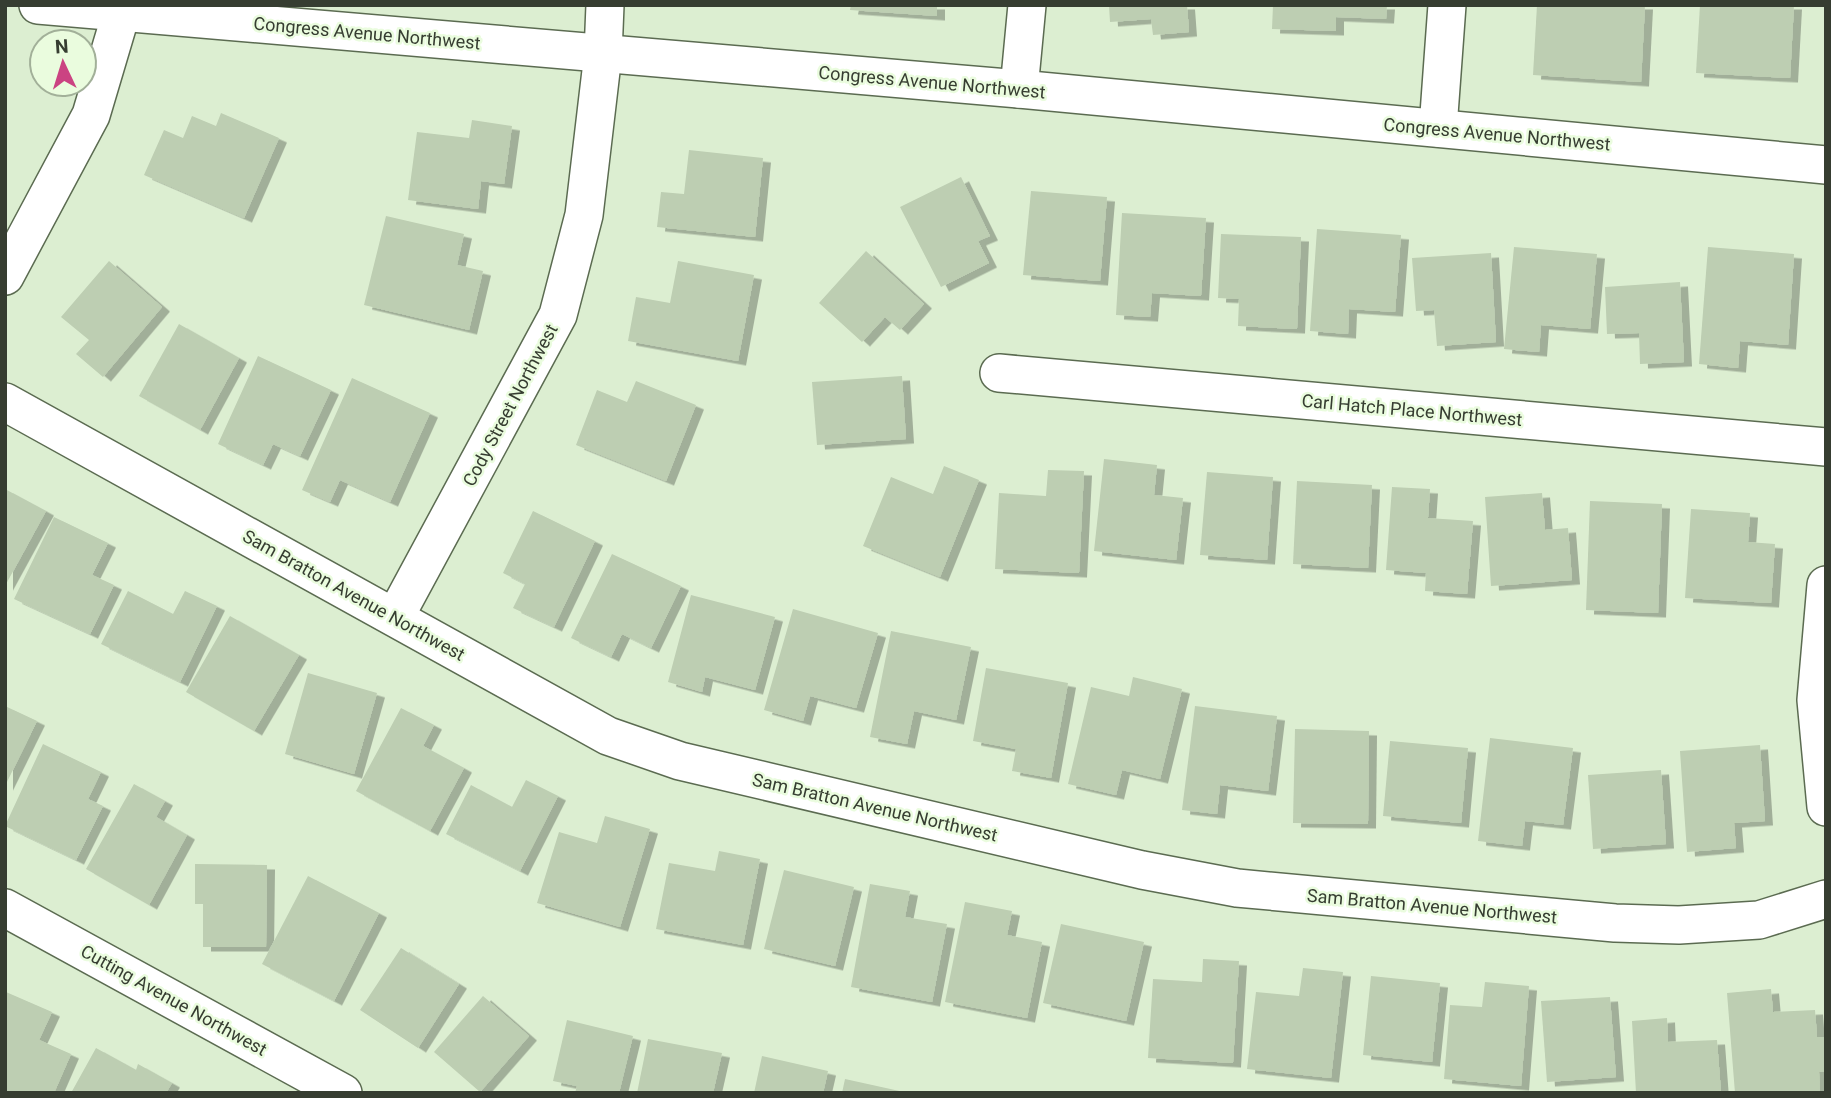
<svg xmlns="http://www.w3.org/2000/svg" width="1831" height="1098" font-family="Roboto,sans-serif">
<defs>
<filter id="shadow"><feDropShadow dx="8" dy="4.5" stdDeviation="0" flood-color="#0004"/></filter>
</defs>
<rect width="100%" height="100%" fill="#dceed1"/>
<!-- building -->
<g fill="#bdceb2" filter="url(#shadow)">
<path d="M851,5H937V16L850,10Z"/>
<path d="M1109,5H1187L1189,32L1153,35L1151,19L1110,22Z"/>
<path d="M1273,5H1387L1386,19L1336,17V31L1272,29Z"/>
<path d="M1537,5H1645L1641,82L1533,75Z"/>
<path d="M1700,5H1794L1790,78L1696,73Z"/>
<path d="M221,113L279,138L244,218L144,175L164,130L183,138L192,116L216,126Z"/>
<path d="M472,120L512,126L504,184L481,181L478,209L408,200L417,132L469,138Z"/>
<path d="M689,150L763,158L755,237L657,227L661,192L684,194Z"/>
<path d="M961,177L990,236L978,241L989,263L941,287L900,207Z"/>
<path d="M1031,191L1107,197L1100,281L1023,275Z"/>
<path d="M1122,213L1206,218L1201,296L1152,293L1150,317L1116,315Z"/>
<path d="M386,216L464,234L457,265L483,271L469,330L364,305Z"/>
<path d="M1317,229L1401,235L1395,312L1349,309L1348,334L1310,331Z"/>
<path d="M1221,234L1301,237L1297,329L1238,326L1239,299L1218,298Z"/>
<path d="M1514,247L1597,254L1590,329L1541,325L1539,352L1504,349Z"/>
<path d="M1708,247L1794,254L1788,345L1740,341L1738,368L1699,364Z"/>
<path d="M866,251L924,304L900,330L885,317L862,342L819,303Z"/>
<path d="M1491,253L1496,342L1437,346L1434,310L1416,311L1412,258Z"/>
<path d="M109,261L162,307L103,377L76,354L89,340L61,317Z"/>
<path d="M678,261L754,275L738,361L628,341L636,297L670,303Z"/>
<path d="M1680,282L1684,362L1640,364L1639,333L1607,334L1605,287Z"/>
<path d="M179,324L239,358L200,430L139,396Z"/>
<path d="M258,356L331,390L300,456L273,444L263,465L218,444Z"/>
<path d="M902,376L906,439L817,445L812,382Z"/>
<path d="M352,378L430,413L390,502L340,480L330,502L302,490Z"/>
<path d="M636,381L696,405L666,481L576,445L597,390L627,402Z"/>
<path d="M1104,459L1157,465L1154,495L1183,498L1176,560L1094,551Z"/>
<path d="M944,466L979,480L940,577L863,546L891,477L933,494Z"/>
<path d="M1048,470L1084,471L1079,573L995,569L999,493L1046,496Z"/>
<path d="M1207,472L1273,477L1267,560L1200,555Z"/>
<path d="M1297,481L1372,485L1368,568L1293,564Z"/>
<path d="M1392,487L1430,489L1428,518L1473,521L1467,594L1425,591L1426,573L1386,570Z"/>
<path d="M5,489L46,511L5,586Z"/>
<path d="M1542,493L1545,530L1568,528L1572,580L1491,586L1485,497Z"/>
<path d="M1590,501L1662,504L1658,613L1586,610Z"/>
<path d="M1691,509L1750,513L1748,542L1775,544L1771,603L1685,598Z"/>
<path d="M533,511L595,541L554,627L513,608L525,584L503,573Z"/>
<path d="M54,517L108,543L92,575L114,585L90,634L14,599Z"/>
<path d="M612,554L681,586L651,648L622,634L611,657L571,638Z"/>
<path d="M128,591L173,614L185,591L217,606L180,682L101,644Z"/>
<path d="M691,595L775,617L755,690L705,677L702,692L668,682Z"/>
<path d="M793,609L878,633L856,708L810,696L803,721L764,710Z"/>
<path d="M230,616L299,655L254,731L186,692Z"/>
<path d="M891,631L971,647L956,720L914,711L907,744L870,737Z"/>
<path d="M986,668L1068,683L1051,778L1012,771L1016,749L973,741Z"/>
<path d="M308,673L377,693L354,774L285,754Z"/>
<path d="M1133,677L1182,689L1160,779L1122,770L1116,795L1068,784L1091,687L1129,696Z"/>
<path d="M5,706L37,721L5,786Z"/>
<path d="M1195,706L1277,716L1268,791L1220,785L1217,814L1182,810Z"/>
<path d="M401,708L434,725L423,746L464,768L430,831L356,791Z"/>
<path d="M1295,729L1369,731L1368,824L1293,823Z"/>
<path d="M1490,738L1573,748L1563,825L1525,821L1522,846L1478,841Z"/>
<path d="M1390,741L1468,748L1461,823L1383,816Z"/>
<path d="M43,744L101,772L88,799L103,806L76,860L5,826Z"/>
<path d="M1760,745L1765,821L1734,823L1736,848L1687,852L1680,751Z"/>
<path d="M1661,770L1666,844L1593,849L1588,775Z"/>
<path d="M526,780L558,796L520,871L446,834L471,785L512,807Z"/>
<path d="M134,784L165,801L156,817L187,835L149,905L86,869Z"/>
<path d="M605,816L650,829L620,927L537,903L559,832L597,843Z"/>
<path d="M719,851L760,859L743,945L656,929L669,863L715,871Z"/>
<path d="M195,864L267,865L266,947H203V904H195Z"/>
<path d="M784,870L854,887L835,966L764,949Z"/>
<path d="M308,876L379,913L334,1001L262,964Z"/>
<path d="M870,884L910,891L905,917L947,924L932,1002L851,987Z"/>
<path d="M965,902L1012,911L1007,935L1042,942L1027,1018L945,1002Z"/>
<path d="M1061,924L1144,942L1126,1021L1043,1003Z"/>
<path d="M401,948L459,984L418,1048L360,1010Z"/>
<path d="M1203,959L1239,961L1233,1063L1148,1058L1153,979L1202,982Z"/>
<path d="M1303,968L1343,972L1331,1078L1247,1069L1256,992L1299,996Z"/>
<path d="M1371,976L1440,983L1432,1062L1363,1055Z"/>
<path d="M1485,982L1529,986L1521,1086L1444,1079L1450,1005L1482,1007Z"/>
<path d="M1771,989L1773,1012L1815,1010L1817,1037H1826V1071L1819,1072L1820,1091L1735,1093L1727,993Z"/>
<path d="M6,992L52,1012L39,1040L71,1054L54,1093H5Z"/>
<path d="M483,996L529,1036L480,1092L434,1052Z"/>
<path d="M1610,997L1616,1077L1547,1082L1541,1001Z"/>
<path d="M1667,1018L1668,1042L1717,1040L1721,1093H1636L1632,1021Z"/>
<path d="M567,1020L633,1036L619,1093H575L577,1086L553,1081Z"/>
<path d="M648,1039L722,1053L713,1093H637Z"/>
<path d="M96,1048L136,1070L138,1064L172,1083L166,1093H71Z"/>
<path d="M762,1056L828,1071L823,1093H754Z"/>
<path d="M845,1079L904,1092V1093H842Z"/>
</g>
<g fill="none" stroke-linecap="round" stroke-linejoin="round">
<!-- minor casing -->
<g stroke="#5b6b51" stroke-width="40">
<g id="minor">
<path d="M38,5L1019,89L1826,165"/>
<path d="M1019,89L1027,5"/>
<path d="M1438,128L1447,5"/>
<path d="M5,276L91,115L121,14"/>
<path d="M999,373L1826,447"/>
<path d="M5,402L608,736L680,761L1142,870L1237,888L1615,923L1679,925L1759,920L1826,899"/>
<path d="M1826,585L1816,700L1826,807"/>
<path d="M395,617L558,315L584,215L603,54L605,5"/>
<path d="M5,908L343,1093"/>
</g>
</g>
<!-- minor -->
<use href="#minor" stroke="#fff" stroke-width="37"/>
</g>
<g text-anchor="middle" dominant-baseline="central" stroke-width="5" stroke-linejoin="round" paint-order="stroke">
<!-- street labels -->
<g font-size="18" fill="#363d31" stroke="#eafcde">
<text transform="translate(367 33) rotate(5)">Congress Avenue Northwest</text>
<text transform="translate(932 82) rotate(5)">Congress Avenue Northwest</text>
<text transform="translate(1497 134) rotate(5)">Congress Avenue Northwest</text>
<text transform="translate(510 405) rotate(-62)">Cody Street Northwest</text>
<text transform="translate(1412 410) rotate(5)">Carl Hatch Place Northwest</text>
<text transform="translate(354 595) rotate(29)">Sam Bratton Avenue Northwest</text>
<text transform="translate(875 807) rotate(13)">Sam Bratton Avenue Northwest</text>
<text transform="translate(1432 906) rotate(5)">Sam Bratton Avenue Northwest</text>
<text transform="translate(174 1000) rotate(29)">Cutting Avenue Northwest</text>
</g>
</g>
<!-- border -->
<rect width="1831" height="1098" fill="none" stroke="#363d31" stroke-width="14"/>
<!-- north arrow -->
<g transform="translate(63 63) rotate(356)"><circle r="33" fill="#eafcde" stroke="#a2b099" stroke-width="2"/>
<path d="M0-5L12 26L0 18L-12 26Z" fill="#cb4382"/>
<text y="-10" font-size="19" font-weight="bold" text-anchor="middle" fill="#363d31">N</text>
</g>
</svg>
